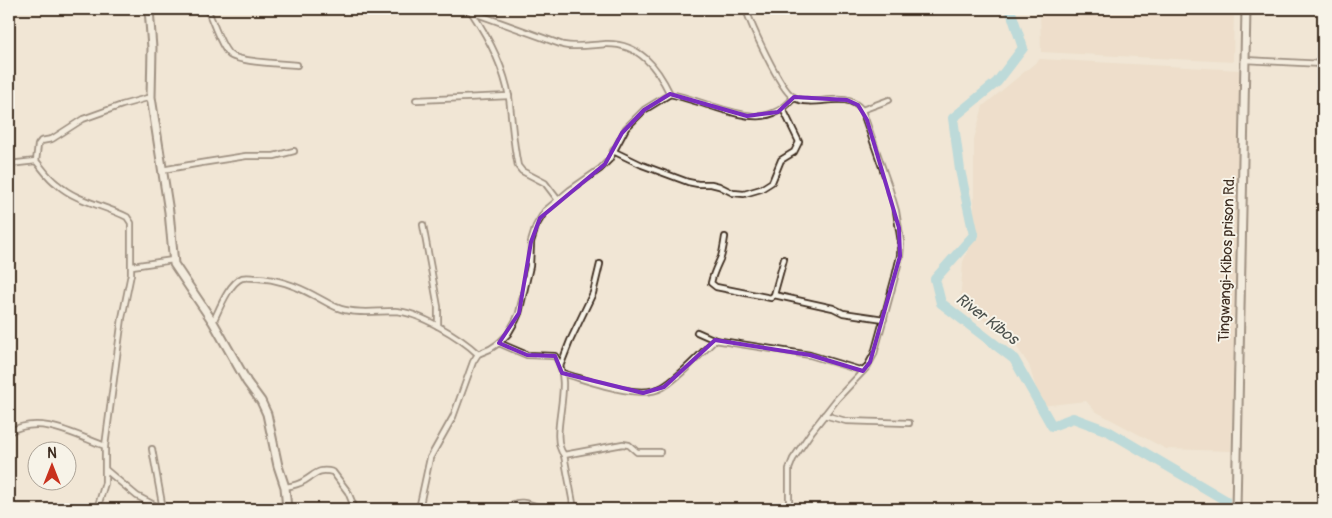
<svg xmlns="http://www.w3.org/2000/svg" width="1332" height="518" font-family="Pangolin,sans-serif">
<rect width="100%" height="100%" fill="#f1e6d5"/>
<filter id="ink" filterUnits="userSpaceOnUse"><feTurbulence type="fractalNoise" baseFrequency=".02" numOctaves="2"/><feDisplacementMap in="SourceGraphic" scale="10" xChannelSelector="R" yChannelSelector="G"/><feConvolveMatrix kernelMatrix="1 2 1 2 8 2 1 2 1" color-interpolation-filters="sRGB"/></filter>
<g filter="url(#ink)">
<!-- built -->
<g fill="#ead6be">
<path d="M1040,9H1234L1233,62L1041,52Z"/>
<path d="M1040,59L1241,70L1231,451L1166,449L1095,411L1086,401L1041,406L1029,365L1013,341L960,303L963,262L974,235V139L983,106Z"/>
</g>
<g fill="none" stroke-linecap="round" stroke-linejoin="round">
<!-- river -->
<path stroke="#7fccdd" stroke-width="10" d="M1010,9L1023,48L997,82L953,118L960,170L974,235L935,279L941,303L1014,359L1052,426L1073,418L1108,431L1225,500L1221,509"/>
<!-- street casing -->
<g stroke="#3b2a1e" stroke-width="8">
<g id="street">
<path d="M207,9C213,21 220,45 229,54C236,62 284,64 297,65"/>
<path d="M463,9L563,45C577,48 591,45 606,44C639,43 657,67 670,94C684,97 698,102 711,106C741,115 771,127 794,97"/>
<path d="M746,9C751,25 780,89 793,97C815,110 845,88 862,110L889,187L896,211L901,242L900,256L895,277L874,354L867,367L837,399L812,431L793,459L789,469V509"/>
<path d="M472,13C488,37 504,68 509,97C512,120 513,143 518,166L522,171L545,183L558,200"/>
<path d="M1245,60L1323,64"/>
<path d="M416,100L509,96"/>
<path d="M862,110L889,100"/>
<path d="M613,151L642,165L688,182L698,184H711L719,186L733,193L744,194L761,189L772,182L781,160L794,152L799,142L783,109"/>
<path d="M9,164L36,161"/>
<path d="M162,170L201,163L246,156H274L294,151"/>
<path d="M423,225L438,307V326"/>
<path d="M725,237C724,243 723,251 721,257C717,266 713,273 711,283L716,287L771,298L774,295L784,259"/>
<path d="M132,266L173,260"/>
<path d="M774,295L833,308L843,313L884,319"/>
<path d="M213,322C219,310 229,283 242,278C246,277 252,278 257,278C277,279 297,286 315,296C325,301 334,308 345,310C362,314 378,311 395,311C419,312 460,337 478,354"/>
<path d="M697,332L715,340L810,355L863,371"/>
<path d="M499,343L527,355L555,356C576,385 547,434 564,455L574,509"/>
<path d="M561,364L570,341L593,293L600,264"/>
<path d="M562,373C588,380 639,401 663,387C680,377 701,353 715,340"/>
<path d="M824,415L846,421L909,423"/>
<path d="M9,432C40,414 75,435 105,446"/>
<path d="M152,449L163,509"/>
<path d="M564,455L623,444L629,445L637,452H660"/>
<path d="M106,470L137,496L162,509"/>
<path d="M285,487C291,486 298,485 304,481C316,474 318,468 333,472L348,492L355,509"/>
<path d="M97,509L105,483V446L122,318L131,274V223L127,217C104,205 77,202 57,184C48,178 43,169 36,161L38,145L41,141L52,139L83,119L122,105L151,97"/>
<path d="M419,509L430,458L453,417L473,362L478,354L490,349L499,343L508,334L516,320L519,313L530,266L531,242L536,226L545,211L570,190L600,169L609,160L626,128L644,110L670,94"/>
<path d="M508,509C516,497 532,505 543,509"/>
</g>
</g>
<!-- secondary casing -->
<g stroke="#3b2a1e" stroke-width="11">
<g id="secondary">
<path d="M149,9L152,48L151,97L169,212L174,264L213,322L247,382L261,401L267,414L278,466L285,487L287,509"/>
<path d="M1236,509C1238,342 1244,176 1246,9"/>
</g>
</g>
<!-- street -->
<use href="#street" stroke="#f7f3e8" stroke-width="4.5"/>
<!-- secondary -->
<use href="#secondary" stroke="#f7f3e8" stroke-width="7"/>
</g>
</g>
<!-- marked area -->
<path d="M0 0H1332V518H0ZM670,94L747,116L778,112L794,97L847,100L858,105L867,120L899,228L900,256L870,362L863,371L810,355L715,340L664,387L643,393L562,373L555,356L527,355L499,343L519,313L531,242L540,218L605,164L622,133L644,110Z" fill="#f1e6d5" fill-opacity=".55" fill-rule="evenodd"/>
<path fill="none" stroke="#7b2cbf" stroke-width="4" stroke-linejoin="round" d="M670,94L747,116L778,112L794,97L847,100L858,105L867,120L899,228L900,256L870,362L863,371L810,355L715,340L664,387L643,393L562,373L555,356L527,355L499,343L519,313L531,242L540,218L605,164L622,133L644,110Z"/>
<g text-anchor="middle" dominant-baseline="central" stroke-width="4" stroke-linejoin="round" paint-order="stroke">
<!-- street labels -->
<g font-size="15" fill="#3b2a1e" stroke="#f7f3e8">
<text transform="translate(1227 259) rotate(-88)">Tingwangi-Kibos prison Rd.</text>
</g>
<!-- water labels -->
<g font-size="16" font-style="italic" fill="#4c524e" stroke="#f7f3e8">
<text transform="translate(987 319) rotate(37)">River Kibos</text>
</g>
</g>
<!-- margin -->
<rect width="1332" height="518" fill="none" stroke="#f7f3e8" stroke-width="30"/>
<rect x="15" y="15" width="1302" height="488" fill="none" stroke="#3b2a1e" stroke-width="2" filter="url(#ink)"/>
<!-- north arrow -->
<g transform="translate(52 466)"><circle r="24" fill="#f7f3e8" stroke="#aca397"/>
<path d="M0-4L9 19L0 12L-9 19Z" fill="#c8321e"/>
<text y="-8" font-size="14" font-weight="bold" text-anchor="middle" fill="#3b2a1e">N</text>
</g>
</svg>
